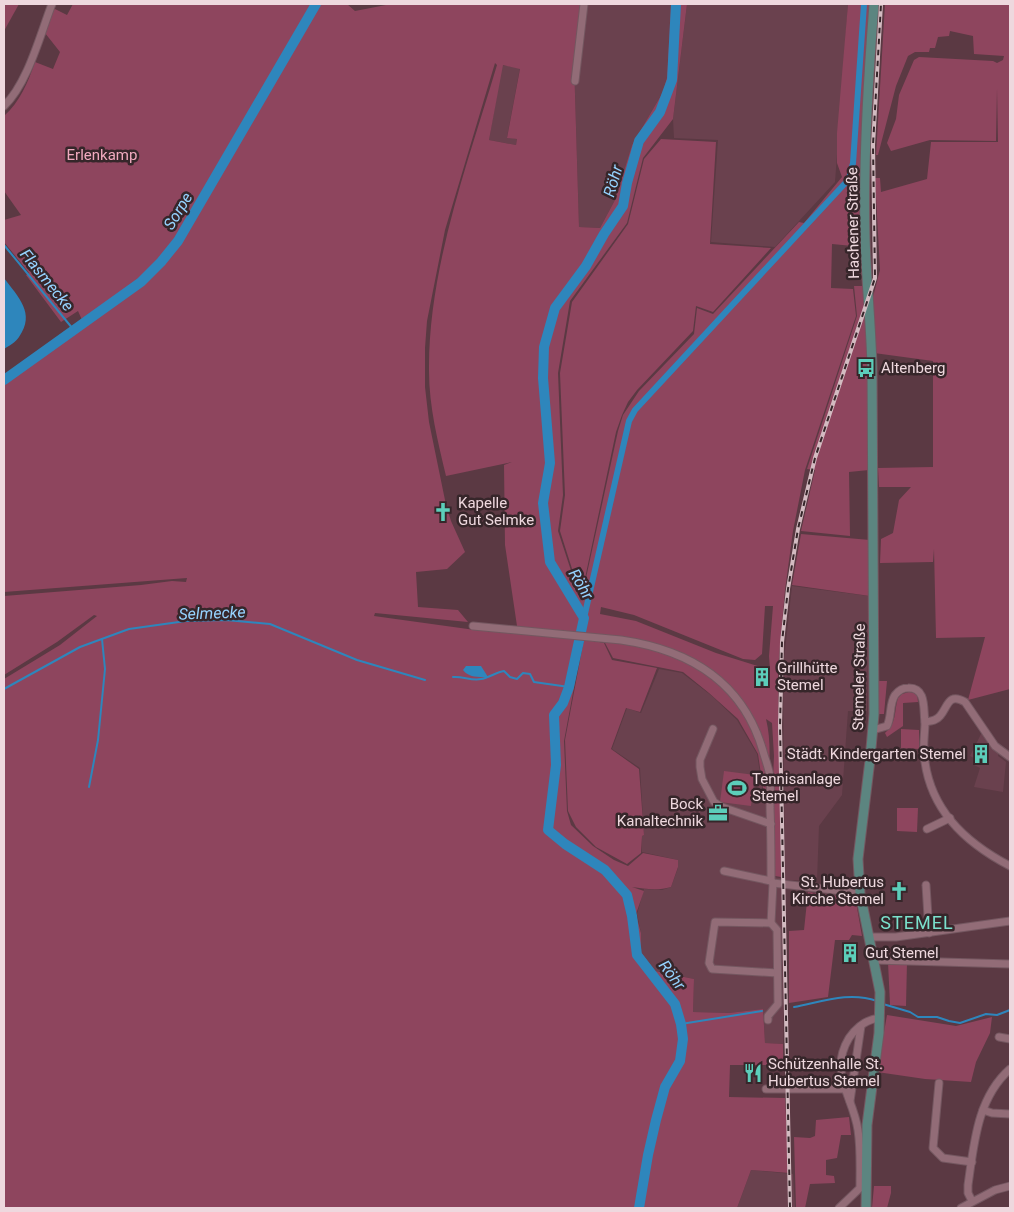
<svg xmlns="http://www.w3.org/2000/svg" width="1014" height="1212" font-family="Roboto,sans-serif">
<rect width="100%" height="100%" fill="#5b3943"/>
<!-- built -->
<g fill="#6a414e">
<path d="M581,4H671L667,77L663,92L632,145L615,200L600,228L579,227L574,61Z"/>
<path d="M687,4H848L835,182L775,247L711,242L718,140L674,138L673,119Z"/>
<path d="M502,65L520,68L507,137L517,139L516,145L489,140Z"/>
<path d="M792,586L869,596L867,711H848L842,795L819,826L817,881L786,880L783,1044L765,1043L763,1009L729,1013L693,1012L694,979L655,971L641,952V933L637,914L644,889L662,890L671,887L678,868V860L642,852V836L644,835L640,768L612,749L627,708L641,713L659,669L682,673L712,696L737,720L757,754L769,830L768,876L785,879L783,669Z"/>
<path d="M984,732L999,752L998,756L1006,762L1003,792L974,787L980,768L974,765L976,759L970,756L981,734Z"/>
<path d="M751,1170L793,1174L795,1208H737Z"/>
</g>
<!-- green -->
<g fill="#8e455e" fill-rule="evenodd">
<path d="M4,4H19L4,31Z"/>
<path d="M73,4H315L177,239L159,261L139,280L82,320L78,311L61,322L26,275L29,273L4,242V220L21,215L4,191V116C20,102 28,82 35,62L53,69L60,52L45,33L53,10L55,9L67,15Z"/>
<path d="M317,4H347L355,11L391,4H581L574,61L579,227L600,228L615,200L632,145L663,92L667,77L671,4H687L673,119L643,158L627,223L570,301L558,373L563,495L558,531L581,601L618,431L623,415L639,391L694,334L697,308L713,314L799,222L804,223L842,177L837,163V133L848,4H870L863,247L832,244L831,288L853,289L856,316L805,470L793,531L785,590L778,669L781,877L775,876L772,802L774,756L772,723L766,719C773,748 768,778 766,808L758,754L738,719L709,693L683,672L613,658L604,641L517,626L505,545L504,465L512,462L446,476C438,442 429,407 429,371C428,268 468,163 497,65L495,63L445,230L427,321L425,348V387L429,422L446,505L451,521L465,552L447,569L416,572L418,607L458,610L468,622L375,613L374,616L475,630L526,633L583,639L564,741L567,811L571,825L593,846L614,860L628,866L643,853L678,860V867L671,887C658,891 645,889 632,887L644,891L636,914L641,933V952L655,971L694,979L693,1012L729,1013L763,1009L765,1043L783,1044V1065H730L729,1097L785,1098L789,1173L751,1170L737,1208H4V679L60,645L97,616L94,615L57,642L4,675V596L141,585L172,581L186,582L187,578L4,592V385L142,283L161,264L180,241ZM503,65L520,69L507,138L517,139L516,145L489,140ZM765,606H773L769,656L770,670L716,653L636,621L600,614L601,607L634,615L743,659L755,660L762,654Z"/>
<path d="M885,4H1010V689L968,700L985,637L936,638L934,549L933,562L880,563L881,539L893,533L899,500L911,487H879L878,468L933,467V361L874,353L873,297L880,270L875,178H880L881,192L927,179L931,142H998L997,89L996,141L930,140L891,151L887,143L896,119L899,95L914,60L919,57L993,61L997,63L1003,60L1004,56L974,54L973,36L950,31L949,36L938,37L935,48H930L929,52H915L908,56L896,86L878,155H876Z"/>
<path d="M661,139L716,142L710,244L771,248L713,312L696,306L693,331L637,390L628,402L622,415L616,432L581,597L560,531L565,495L560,373L572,302L628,224L644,159Z"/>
<path d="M854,286H864L866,325L869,470L849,472L850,536L801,531L815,470L807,469L857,316Z"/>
<path d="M801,534L870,540V596L792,585Z"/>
<path d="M584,639L604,643L612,660L657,668L640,712L626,708L611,749L639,769L644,835L642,836L641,853L627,864L596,847L576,827L568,811L565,740Z"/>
<path d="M879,681H887L884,714H879Z"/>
<path d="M909,692L917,693L918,702L903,703V726L887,737L885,733C897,723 894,711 898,698L902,694Z"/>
<path d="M901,729L919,730V749L901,748Z"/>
<path d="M724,771L755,775L751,806L720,802Z"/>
<path d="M897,808H918L917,832L897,831Z"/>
<path d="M808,892L854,898L856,902L862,936L852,935L849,940H835L828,997L789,1003V931L804,930Z"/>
<path d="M888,962H907L906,1006L890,1005Z"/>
<path d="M887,1015L956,1026L992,1017L990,1033L976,1062L971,1082L925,1079L877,1072Z"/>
<path d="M849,1117L851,1135H841L837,1158L826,1160V1175L834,1176L835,1183L810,1184L805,1208H796L794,1137L810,1138L815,1136L816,1120Z"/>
<path d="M874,1186H891V1193L887,1208H872Z"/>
</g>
<!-- water -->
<g fill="#2e86bc">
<path d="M4,278C18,297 36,313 19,337C16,342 9,346 4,349Z"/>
<path d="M466,666H481L488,677C479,677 469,678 463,670Z"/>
</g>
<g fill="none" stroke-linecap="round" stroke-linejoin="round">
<!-- stream -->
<g stroke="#2e86bc" stroke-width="2">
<path d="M4,245L73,329"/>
<path d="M453,677C463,676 471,681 481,679C489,678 496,672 504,671L510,677L517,679L523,673L530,674L534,682L569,687"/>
<path d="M4,689L80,647L129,629L186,621L226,620L270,624L357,660L425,680"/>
<path d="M89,787L98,740L105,669L102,639"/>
<path d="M883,1004L910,1012L918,1017H937L949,1021L960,1023L986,1014L997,1015L1010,1010"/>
<path d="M794,1007C821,1002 849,991 877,1001"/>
<path d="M681,1024L762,1011"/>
</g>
<!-- canal -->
<path stroke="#2e86bc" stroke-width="6" d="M584,618L629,421L635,410L849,179L853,163L864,4"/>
<!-- river -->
<g stroke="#2e86bc" stroke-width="10">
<path d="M4,380L141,282L161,262L178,241L316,4"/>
<path d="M639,1208L648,1155L656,1120L665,1087L680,1061L683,1039L681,1024L675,1004L637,955L632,916L627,895L605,870L565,844L548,830L556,765L554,715L563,703L569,687L584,618L550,562L543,503L550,463L543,378L544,347L555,308L586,266L604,234L623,206L627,183L639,141L660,112L672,80L676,4"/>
</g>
<!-- minor casing -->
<g stroke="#745760" stroke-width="9">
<g id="minor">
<path d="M575,81L584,4"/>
<path d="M4,106C28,83 40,35 52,4"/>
<path d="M473,626L621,640C690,650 743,682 763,751C765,759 769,768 770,777C771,787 770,798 770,808C771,832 771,856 771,881"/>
<path d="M925,722C925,732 923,743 924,753C928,808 964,842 1010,866"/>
<path d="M713,729L700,760V767L702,779L714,802L722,807L771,824"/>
<path d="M873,730L887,726C892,716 889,704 895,695C898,691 903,688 908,688C927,687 923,710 925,722C931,721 936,721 940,716C948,707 948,692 965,702L995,746L1010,757"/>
<path d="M927,829L950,818"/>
<path d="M724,871L771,881L773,883L860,893"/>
<path d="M926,885L929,933"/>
<path d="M771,923L715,922L709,963L712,969L777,973"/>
<path d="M869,937H896L1010,921"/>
<path d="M875,960L1010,964"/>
<path d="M768,1020V1016L778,1004L777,930L771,923L773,883"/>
<path d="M999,1037L1010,1039"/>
<path d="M939,1083L933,1148L943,1158L972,1162"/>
<path d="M766,1089H844"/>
<path d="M850,1101L861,1026"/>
<path d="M983,1110L992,1113L1010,1114"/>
<path d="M972,1201L968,1193V1185C974,1144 977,1098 1010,1069"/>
<path d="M839,1208L860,1188C860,1169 861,1149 858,1130C853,1096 828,1073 849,1038C856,1028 867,1019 880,1018"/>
<path d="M961,1208L995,1190L1010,1186"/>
</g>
</g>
<!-- major casing -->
<g stroke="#745760" stroke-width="11">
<path id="major" d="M866,1208L867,1125L879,1033L880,992L860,893L858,859L870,760L874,714L872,368C871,323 866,279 865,235C863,158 868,80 874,4"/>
</g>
<!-- minor -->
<use href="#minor" stroke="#926c77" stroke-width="7"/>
<!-- major -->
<use href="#major" stroke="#5c8580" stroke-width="9"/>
<!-- rail casing -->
<g stroke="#d3bbc1" stroke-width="4">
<path id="rail" d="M790,1208L780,726L782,642L788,589L798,529L815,458L875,278L873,145L881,4"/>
</g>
<!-- rail -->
<use href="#rail" stroke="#36262a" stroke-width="2" stroke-dasharray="5.5" stroke-linecap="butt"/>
</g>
<!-- icons -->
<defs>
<g id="bus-bare" transform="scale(1.5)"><path d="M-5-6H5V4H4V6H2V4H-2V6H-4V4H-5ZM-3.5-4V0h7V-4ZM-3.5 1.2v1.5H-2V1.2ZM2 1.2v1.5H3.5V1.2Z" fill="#5cceba" stroke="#36262a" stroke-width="2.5" paint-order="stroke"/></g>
<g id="church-bare" transform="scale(1.5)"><path d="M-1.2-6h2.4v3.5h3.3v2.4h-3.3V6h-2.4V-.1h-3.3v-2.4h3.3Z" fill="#5cceba" stroke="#36262a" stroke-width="2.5" paint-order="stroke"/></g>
<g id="building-bare" transform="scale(1.5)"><path d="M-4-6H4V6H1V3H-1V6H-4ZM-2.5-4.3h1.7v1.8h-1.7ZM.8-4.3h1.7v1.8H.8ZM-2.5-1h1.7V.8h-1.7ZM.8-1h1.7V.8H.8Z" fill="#5cceba" stroke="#36262a" stroke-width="2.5" paint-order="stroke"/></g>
<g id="stadium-bare" transform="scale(1.5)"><path d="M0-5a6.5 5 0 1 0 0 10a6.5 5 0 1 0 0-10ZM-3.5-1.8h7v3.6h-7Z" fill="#5cceba" stroke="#36262a" stroke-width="2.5" paint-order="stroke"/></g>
<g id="office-bare" transform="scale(1.5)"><path d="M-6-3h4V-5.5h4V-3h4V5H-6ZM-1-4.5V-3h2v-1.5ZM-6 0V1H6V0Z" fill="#5cceba" stroke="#36262a" stroke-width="2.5" paint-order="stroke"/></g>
<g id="restaurant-bare" transform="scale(1.5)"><path d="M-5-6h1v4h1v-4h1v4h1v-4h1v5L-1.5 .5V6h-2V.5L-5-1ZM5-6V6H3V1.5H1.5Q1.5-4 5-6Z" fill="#5cceba" stroke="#36262a" stroke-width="2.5" paint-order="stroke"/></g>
</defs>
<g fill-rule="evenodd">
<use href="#bus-bare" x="866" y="368"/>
<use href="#church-bare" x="443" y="512"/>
<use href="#building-bare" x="762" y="677"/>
<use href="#building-bare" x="981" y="754"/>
<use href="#stadium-bare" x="737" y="788"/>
<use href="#office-bare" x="718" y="813"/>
<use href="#church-bare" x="899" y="891"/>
<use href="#building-bare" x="850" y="953"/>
<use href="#restaurant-bare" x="753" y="1073"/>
</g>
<g text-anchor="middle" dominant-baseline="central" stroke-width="5" stroke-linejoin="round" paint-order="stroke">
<!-- park labels -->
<g font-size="15" fill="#f1aabf" stroke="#36262a">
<text x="102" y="155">Erlenkamp</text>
</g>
<!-- street labels -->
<g font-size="15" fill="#eed8de" stroke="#36262a">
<text transform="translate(853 223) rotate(-91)">Hachener Straße</text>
<text transform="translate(859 677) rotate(-89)">Stemeler Straße</text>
</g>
<!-- poi labels -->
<g font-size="15" fill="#eed8de" stroke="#36262a" text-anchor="start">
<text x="881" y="368">Altenberg</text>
<text x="458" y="503">Kapelle<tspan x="458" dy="17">Gut Selmke</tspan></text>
<text x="777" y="668">Grillhütte<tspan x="777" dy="17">Stemel</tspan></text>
<text x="966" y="754" text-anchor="end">Städt. Kindergarten Stemel</text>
<text x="752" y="779">Tennisanlage<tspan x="752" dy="17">Stemel</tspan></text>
<text x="703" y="804" text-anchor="end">Bock<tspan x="703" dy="17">Kanaltechnik</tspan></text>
<text x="884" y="882" text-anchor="end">St. Hubertus<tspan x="884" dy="17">Kirche Stemel</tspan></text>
<text x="865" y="953">Gut Stemel</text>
<text x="768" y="1064">Schützenhalle St.<tspan x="768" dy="17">Hubertus Stemel</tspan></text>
</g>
<!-- water labels -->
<g font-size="16" font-style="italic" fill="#96d3ff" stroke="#36262a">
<text transform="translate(613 181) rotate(-74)">Röhr</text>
<text transform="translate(178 211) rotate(-59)">Sorpe</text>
<text transform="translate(47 280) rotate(51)">Flasmecke</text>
<text transform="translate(581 584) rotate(59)">Röhr</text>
<text transform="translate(212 613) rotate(-2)">Selmecke</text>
<text transform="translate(672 975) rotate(53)">Röhr</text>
</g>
<!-- quarter labels -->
<g font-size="18" letter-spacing="1" fill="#7be1cd" stroke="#36262a">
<text x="917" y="922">STEMEL</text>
</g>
</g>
<!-- border -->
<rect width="1014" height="1212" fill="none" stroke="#eed8de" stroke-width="10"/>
</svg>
